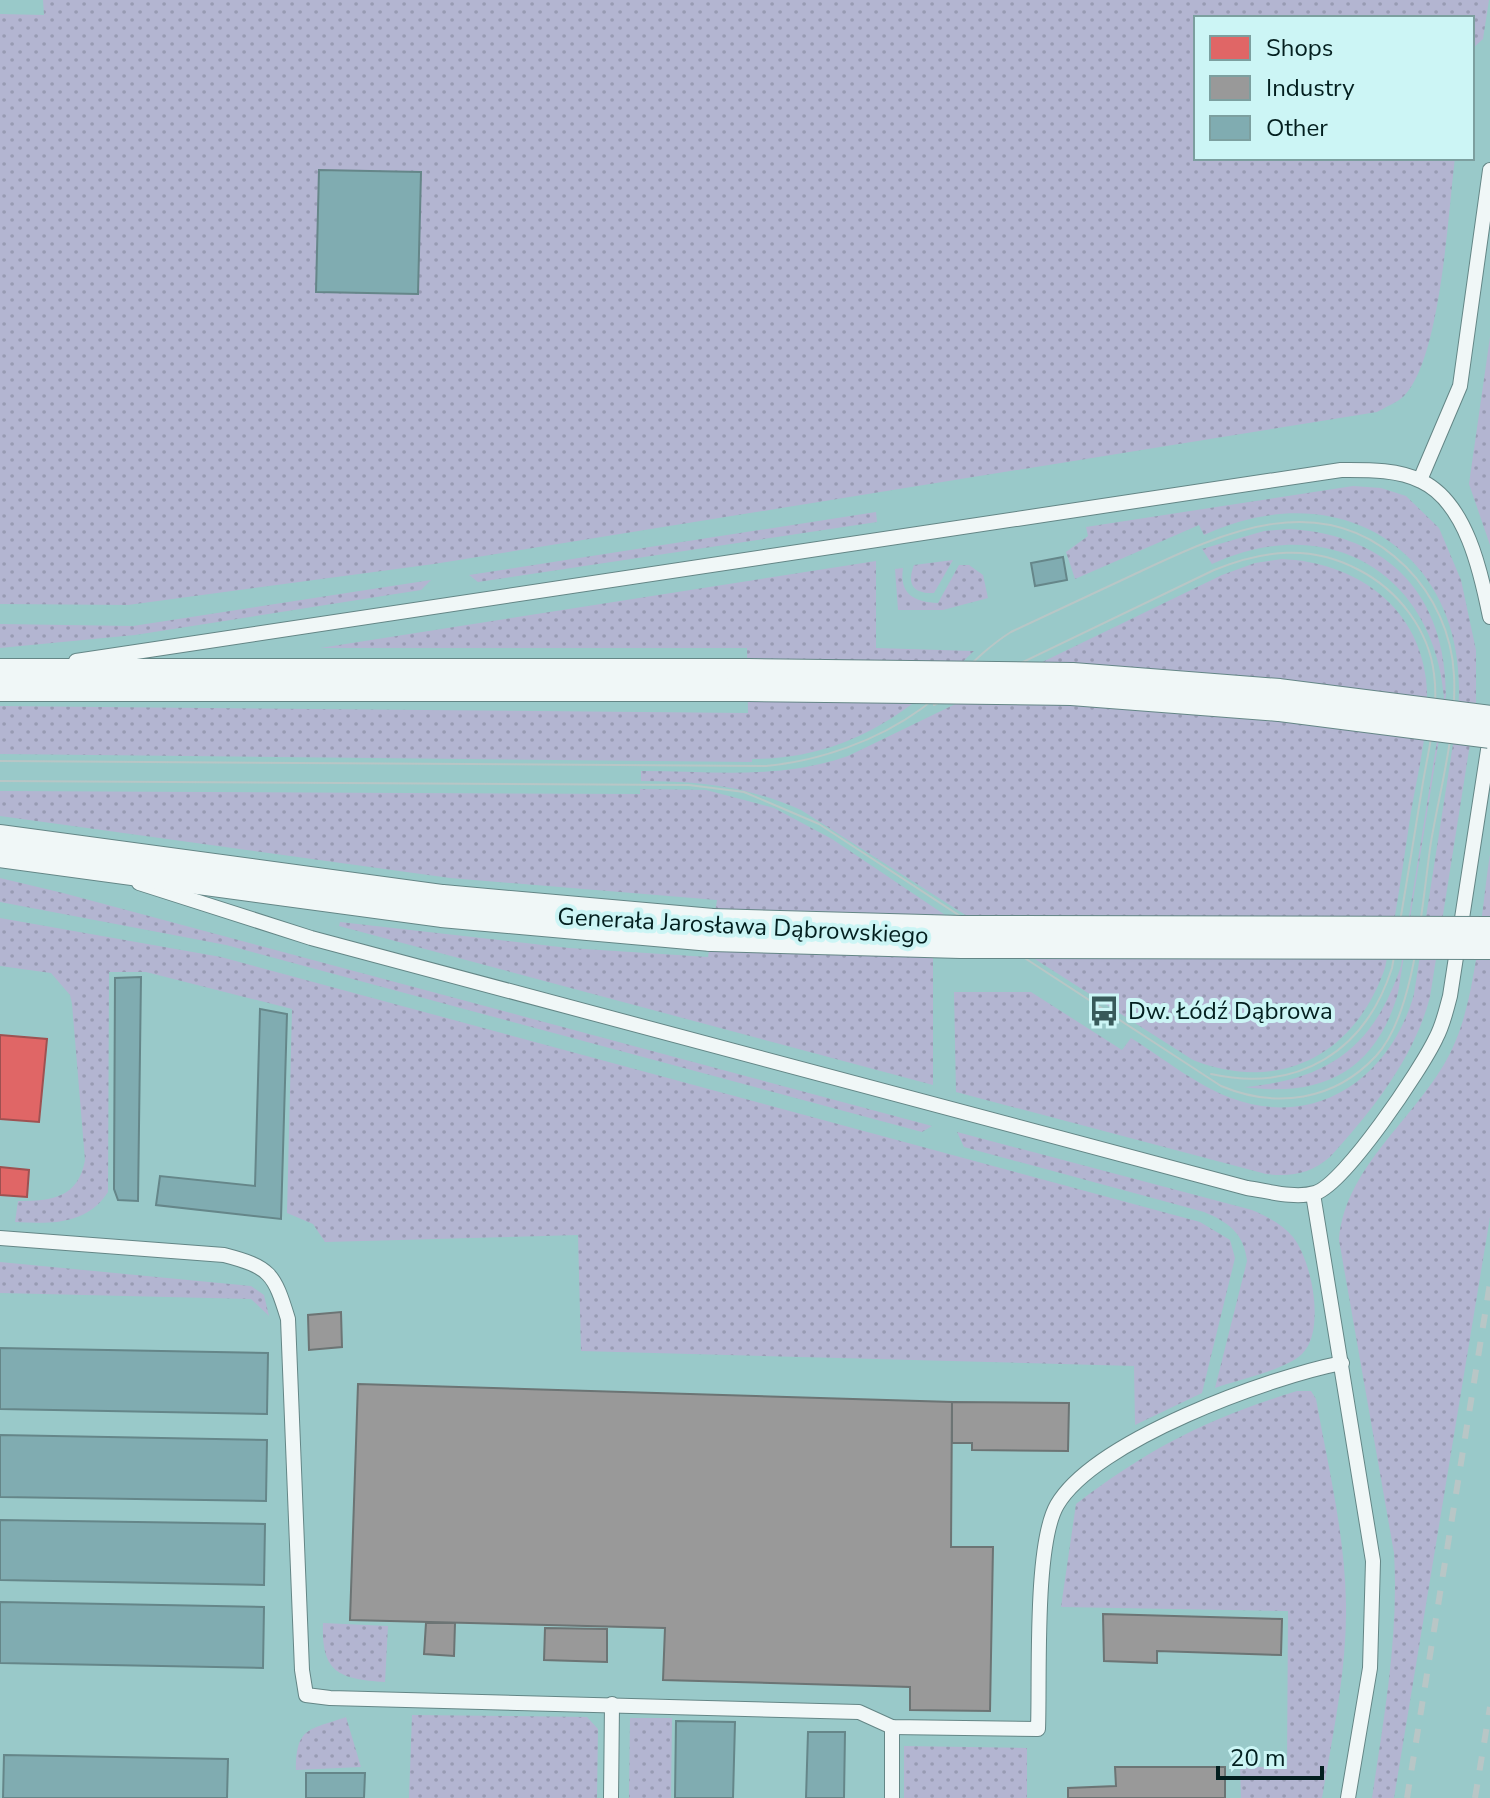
<svg xmlns="http://www.w3.org/2000/svg" width="1490" height="1798" font-family="'Nunito Sans',sans-serif">
<defs>
<pattern id="grass-dots" width="8" height="8" patternUnits="userSpaceOnUse" patternTransform="scale(2)"><rect width="8" height="8" fill="#b3b5d1"/><path d="M2 2h.1M6 6h.1" fill="none" stroke="#989bb3" stroke-width="1.8" stroke-linecap="round"/></pattern>
</defs>
<rect width="100%" height="100%" fill="#99c9c9"/>
<!-- grass -->
<g fill="url(#grass-dots)">
<path d="M43,0H1489L1483,39L1472,49V18H1196V158H1455C1448,213 1441,358 1404,396C1397,403 1385,407 1377,412L434,564L128,605L0,604V14L44,15Z"/>
<path d="M1490,337V545L1469,484Z"/>
<path d="M1353,486L1381,488L1406,496L1439,528L1461,580L1476,650V706L1430,997C1414,1058 1372,1111 1330,1157C1310,1174 1291,1177 1266,1174L956,1092L954,992H1031L1122,1050L1131,1038C1163,1058 1196,1085 1231,1098C1317,1130 1391,1077 1414,994L1458,712C1472,558 1345,470 1204,535L1199,525L1075,579L1066,552L1088,536L1086,527Z"/>
<path d="M876,512L877,522L478,582L469,575Z"/>
<path d="M1289,529C1390,535 1446,596 1446,696L1398,993C1376,1071 1322,1098 1244,1087C1328,1080 1374,1047 1401,966L1444,697C1433,572 1327,511 1212,564L1202,549L1264,531Z"/>
<path d="M1282,559C1353,562 1417,604 1426,679C1431,723 1418,770 1411,812C1403,864 1396,917 1385,968C1355,1055 1280,1094 1193,1060L801,810C747,786 699,781 641,781V771C713,771 779,780 848,756L1222,575L1255,563Z"/>
<path d="M953,560L934,593C914,594 906,585 914,565Z"/>
<path d="M876,561V648L974,651C909,713 847,759 752,759V762L0,754V706L748,713L747,648H320Z"/>
<path d="M959,565H969L983,575L988,598L943,610H898L895,569L903,568C899,594 914,602 938,603Z"/>
<path d="M431,580L421,590L135,635L0,648V624L133,626Z"/>
<path d="M640,789L706,790L774,808L832,839L1003,954L933,955V1085L339,926L340,922L569,948L708,957L717,900L450,878L0,816V791L640,794Z"/>
<path d="M1490,854V1217L1394,1798H1372C1384,1717 1399,1635 1394,1553L1339,1240C1345,1163 1423,1114 1453,1047C1477,995 1481,912 1490,854Z"/>
<path d="M0,878L63,893L932,1126L922,1132L226,945L0,902Z"/>
<path d="M0,918L221,957L1200,1222L1230,1240L1235,1258L1202,1393L1135,1425L1134,1366L581,1351L578,1235L325,1242L313,1224L287,1213L292,1009L146,972H109L108,1192C87,1225 51,1224 15,1222L18,1201C52,1201 78,1198 85,1160L72,1004L70,995L51,973L0,966Z"/>
<path d="M957,1132L1252,1210C1268,1217 1282,1224 1293,1237C1312,1261 1326,1331 1302,1354C1285,1370 1238,1380 1215,1388L1247,1261C1244,1233 1228,1222 1204,1212L964,1147Z"/>
<path d="M0,1262L251,1286L264,1295L269,1316L251,1299L0,1293Z"/>
<path d="M1297,1391H1311L1316,1399C1328,1466 1345,1535 1346,1604C1347,1670 1333,1733 1322,1798H1241L1240,1767H1287L1288,1611L1061,1607L1076,1504C1151,1447 1207,1419 1297,1391Z"/>
<path d="M323,1623L388,1626L385,1682C339,1679 321,1673 323,1623Z"/>
<path d="M412,1715L587,1717L598,1729L597,1798H409Z"/>
<path d="M346,1717L361,1767L296,1770C296,1726 310,1730 346,1717Z"/>
<path d="M630,1718H672L671,1798H629Z"/>
<path d="M904,1746L1027,1748V1798H904Z"/>
</g>
<!-- shops -->
<g fill="#e06666" stroke="#9e5151" stroke-width="2">
<path d="M0,1035L47,1039L39,1122L0,1119Z"/>
<path d="M0,1167L29,1170L27,1197L0,1195Z"/>
</g>
<!-- industry -->
<g fill="#999" stroke="#6c7474" stroke-width="2">
<path d="M341,1312L342,1347L309,1350L308,1315Z"/>
<path d="M358,1384L952,1402L951,1547H993L990,1711L910,1710V1687L663,1680L665,1628L350,1620Z"/>
<path d="M952,1402L1069,1403L1068,1451L972,1450V1443H952Z"/>
<path d="M1103,1614L1282,1619L1281,1655L1157,1651V1663L1104,1661Z"/>
<path d="M426,1623H455L454,1656L424,1654Z"/>
<path d="M545,1628L607,1629V1662L544,1660Z"/>
<path d="M1115,1767H1225V1798H1068V1788L1116,1786Z"/>
</g>
<!-- building -->
<g fill="#80acb1" stroke="#658689" stroke-width="2">
<path d="M319,170L421,172L418,294L316,292Z"/>
<path d="M1063,557L1067,580L1035,586L1031,563Z"/>
<path d="M141,977L138,1201L118,1200L114,1189L115,978Z"/>
<path d="M260,1009L287,1014L281,1219L156,1205L160,1176L255,1186Z"/>
<path d="M0,1348L268,1353L267,1414L0,1409Z"/>
<path d="M0,1435L267,1440L266,1501L0,1497Z"/>
<path d="M0,1520L265,1524L264,1585L0,1580Z"/>
<path d="M0,1602L264,1607L263,1668L0,1663Z"/>
<path d="M676,1721L735,1722L733,1798H675Z"/>
<path d="M808,1732H845L844,1798H806Z"/>
<path d="M4,1755L228,1759L227,1798H3Z"/>
<path d="M306,1773H365L364,1798H306Z"/>
</g>
<g fill="none" stroke-linecap="round" stroke-linejoin="round">
<!-- lane casing -->
<g stroke="#648686" stroke-width="16">
<g id="lane">
<path d="M1420,480L1460,386L1490,170"/>
<path d="M76,661L1341,470C1366,470 1397,469 1421,481C1466,502 1481,572 1490,617"/>
<path d="M139,883L311,938L1247,1188C1268,1191 1295,1199 1315,1193C1344,1185 1422,1068 1436,1038C1443,1025 1446,1011 1450,996L1490,737"/>
<path d="M1313,1194L1373,1561L1370,1668L1348,1798"/>
<path d="M0,1238L224,1255C270,1267 274,1273 288,1319L302,1670L306,1695L330,1698L859,1712L892,1727L1038,1729C1040,1679 1034,1545 1057,1505C1095,1440 1270,1377 1342,1363"/>
<path d="M892,1727V1798"/>
<path d="M611,1798L612,1704"/>
</g>
</g>
<!-- secondary casing -->
<g stroke="#648686" stroke-width="44">
<g id="secondary">
<path d="M0,680H748"/>
<path d="M0,846L442,906L712,930"/>
</g>
</g>
<!-- lane -->
<use href="#lane" stroke="#f0f7f7" stroke-width="14"/>
<!-- secondary -->
<use href="#secondary" stroke="#f0f7f7" stroke-width="42"/>
<!-- tram -->
<g stroke="#b8c6c6" stroke-width="2">
<path d="M934,705L1214,570C1263,550 1311,544 1359,570C1398,590 1429,630 1434,674C1439,709 1429,747 1423,782C1413,844 1403,906 1392,968C1365,1052 1298,1093 1211,1074"/>
<path d="M0,761L766,766C819,761 877,741 921,709C953,686 977,653 1011,632C1053,612 1095,593 1137,573C1224,532 1324,485 1406,567C1434,595 1452,634 1454,675C1457,729 1440,789 1431,842C1422,901 1416,1013 1376,1056C1334,1101 1276,1109 1221,1086L819,824L744,792L689,785L0,781"/>
</g>
<!-- rail -->
<g stroke="#b8c6c6" stroke-width="6" stroke-dasharray="14 14" stroke-linecap="butt">
<path d="M1407,1798L1490,1283"/>
<path d="M1475,1798L1490,1707"/>
</g>
<!-- secondary-bridge casing -->
<g stroke="#648686" stroke-width="44" stroke-linecap="butt">
<g id="secondary-bridge">
<path d="M748,680L1072,684L1279,700L1490,727"/>
<path d="M712,930L961,937L1490,938"/>
</g>
</g>
<!-- secondary-bridge -->
<use href="#secondary-bridge" stroke="#f0f7f7" stroke-width="42"/>
</g>
<!-- icons -->
<defs>
<g id="bus-bare" transform="scale(2.4)"><path d="M-5-6H5V4H4V6H2V4H-2V6H-4V4H-5ZM-3.5-4V0h7V-4ZM-3.5 1.2v1.5H-2V1.2ZM2 1.2v1.5H3.5V1.2Z" fill="#385a5a" stroke="#ccf5f5" stroke-width="2.5" paint-order="stroke"/></g>
</defs>
<g fill-rule="evenodd">
<use href="#bus-bare" x="1104" y="1011"/>
</g>
<g text-anchor="middle" dominant-baseline="central" stroke-width="8" stroke-linejoin="round" paint-order="stroke">
<!-- street labels -->
<g font-size="24" fill="#031f1f" stroke="#ccf5f5">
<text transform="translate(743 926) rotate(3)">Generała Jarosława Dąbrowskiego</text>
</g>
<!-- poi labels -->
<g font-size="24" fill="#031f1f" stroke="#ccf5f5" text-anchor="start">
<text x="1128" y="1011">Dw. Łódź Dąbrowa</text>
</g>
</g>
<!-- legend -->
<rect x="1194" y="16" width="280" height="144" fill="#ccf5f5" stroke="#7c9f9f" stroke-width="2"/>
<rect x="1210" y="36" width="40" height="24" fill="#e06666" stroke="#7c9f9f" stroke-width="2"/>
<text x="1266" y="56" font-size="24" fill="#031f1f">Shops</text>
<rect x="1210" y="76" width="40" height="24" fill="#999999" stroke="#7c9f9f" stroke-width="2"/>
<text x="1266" y="96" font-size="24" fill="#031f1f">Industry</text>
<rect x="1210" y="116" width="40" height="24" fill="#80acb1" stroke="#7c9f9f" stroke-width="2"/>
<text x="1266" y="136" font-size="24" fill="#031f1f">Other</text>
<!-- scale -->
<path d="M1218 1766v12h104v-12" fill="none" stroke="#031f1f" stroke-width="4"/>
<text x="1230" y="1766" font-size="24" fill="#031f1f" stroke="#ccf5f5" stroke-width="6" paint-order="stroke">20 m</text>
</svg>
